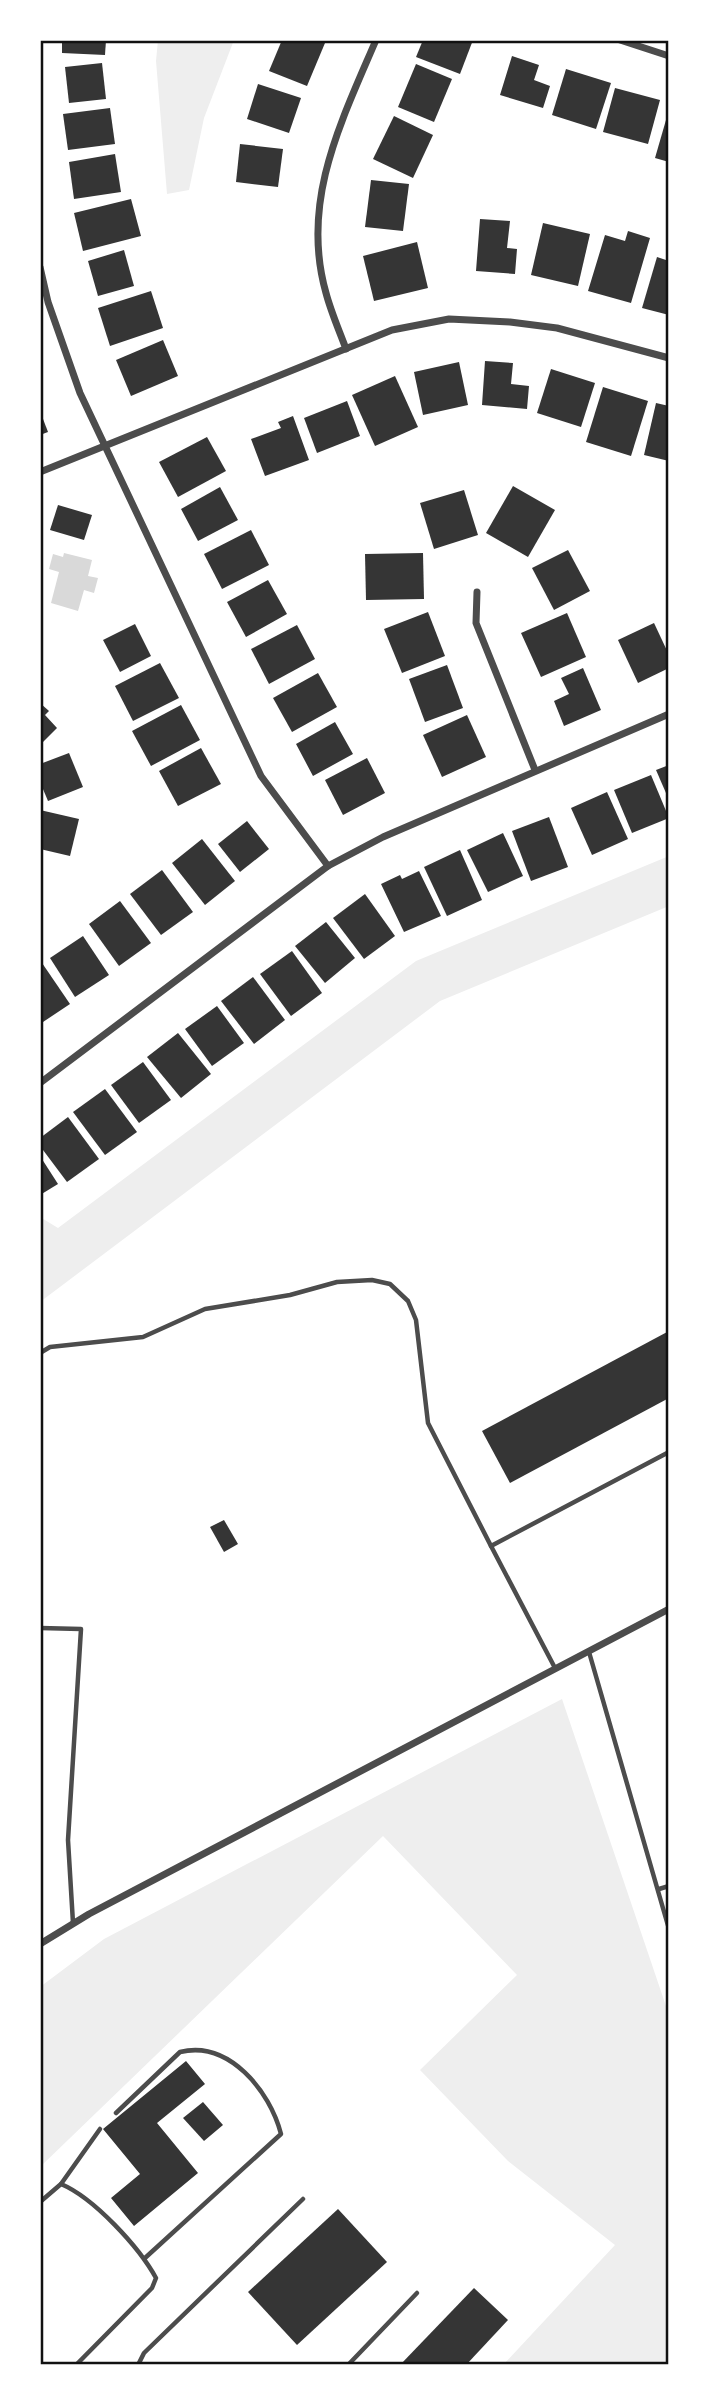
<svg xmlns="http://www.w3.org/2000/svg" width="709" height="2405" font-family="Signika,sans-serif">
<rect width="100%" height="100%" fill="#fff"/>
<!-- green -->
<g fill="#eee">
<path d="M158,40H234L204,118L189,190L167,194L156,61Z"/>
<path d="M669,856V906L440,1001L40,1302V1217L58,1228L416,961Z"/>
<path d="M562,1699L669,2015V2365H503L615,2245L508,2161L420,2070L517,1975L383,1836L40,2167V1987L104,1939Z"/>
</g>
<!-- water -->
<path fill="#d9d9d9" d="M64,553L92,560L88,576L98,578L94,593L84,590L78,611L51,603L59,572L49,569L53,554L63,557Z"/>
<!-- building -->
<g fill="#353535">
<path d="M62,40H106L105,55L62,53Z"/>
<path d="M282,40L325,43L307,86L269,71Z"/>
<path d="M423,40H473L460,74L416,57Z"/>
<path d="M512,56L539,65L534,80L550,86L543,108L500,95Z"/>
<path d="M102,63L106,99L69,103L65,67Z"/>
<path d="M416,64L452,79L434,122L398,107Z"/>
<path d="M566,69L611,83L596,129L552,115Z"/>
<path d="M258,84L301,98L289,133L247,119Z"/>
<path d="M615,88L660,100L648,144L603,132Z"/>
<path d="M110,108L115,144L68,150L63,114Z"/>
<path d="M668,113L669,114V162L655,158Z"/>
<path d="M394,116L433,135L413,178L373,159Z"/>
<path d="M240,144L283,149L278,187L236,182Z"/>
<path d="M115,154L121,192L74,199L69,162Z"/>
<path d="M371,180L409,184L403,231L365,227Z"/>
<path d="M131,199L141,236L83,251L74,213Z"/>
<path d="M480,219L510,221L507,248L517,249L515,274L476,271Z"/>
<path d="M543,223L590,234L578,286L531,275Z"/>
<path d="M628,231L650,238L631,303L588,291L605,235L625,241Z"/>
<path d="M417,242L428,288L374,301L363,256Z"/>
<path d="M124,250L134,286L98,296L88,261Z"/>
<path d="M657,257L669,261V315L642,308Z"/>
<path d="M151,291L163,328L110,346L98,308Z"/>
<path d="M163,340L178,376L131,396L116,360Z"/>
<path d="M485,361L513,363L511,384L529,386L527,409L482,405Z"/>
<path d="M459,362L468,405L423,415L414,372Z"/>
<path d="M551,369L595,383L581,427L537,413Z"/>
<path d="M395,376L418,427L375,446L352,395Z"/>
<path d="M603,387L648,401L631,456L586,442Z"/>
<path d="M347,401L360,436L317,453L304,418Z"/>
<path d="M656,403L669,406V461L644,455Z"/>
<path d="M40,411L48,432L40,435Z"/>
<path d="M293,416L309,460L265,476L251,439L281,428L278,422Z"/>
<path d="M207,437L226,471L178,497L159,462Z"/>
<path d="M513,486L555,510L528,557L486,533Z"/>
<path d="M220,487L238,520L198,541L181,509Z"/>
<path d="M464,490L478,535L434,549L420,503Z"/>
<path d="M58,505L92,515L84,540L50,530Z"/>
<path d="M251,530L269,565L222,589L204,554Z"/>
<path d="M568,550L590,591L554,610L532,568Z"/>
<path d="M423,553L424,599L366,600L365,554Z"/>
<path d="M268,580L287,614L246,637L227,602Z"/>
<path d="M428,612L445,656L402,673L384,629Z"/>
<path d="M567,613L586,657L541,677L521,633Z"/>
<path d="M654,623L669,655V668L638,683L618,640Z"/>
<path d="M135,624L151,656L120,672L103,640Z"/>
<path d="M297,625L315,659L269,684L251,649Z"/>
<path d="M160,663L179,698L133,721L115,686Z"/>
<path d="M447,665L463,708L425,722L409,679Z"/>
<path d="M583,668L601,710L564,726L554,701L569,694L561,678Z"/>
<path d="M318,673L337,707L292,732L273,698Z"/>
<path d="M40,703L49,711L45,715L57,728L40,745Z"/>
<path d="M181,705L200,740L151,766L132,731Z"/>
<path d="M467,715L486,757L442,777L423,735Z"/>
<path d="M335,722L353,754L313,776L296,744Z"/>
<path d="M201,748L221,784L178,806L159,771Z"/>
<path d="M69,753L83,787L48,801L40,782V764Z"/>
<path d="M367,758L385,793L343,815L325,780Z"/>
<path d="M669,765V800L656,770Z"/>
<path d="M651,775L669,818L632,833L614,790Z"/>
<path d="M607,792L628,839L592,855L571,808Z"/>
<path d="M40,810L79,819L70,856L40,849Z"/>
<path d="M549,817L568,867L531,881L512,831Z"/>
<path d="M247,821L269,849L240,872L218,844Z"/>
<path d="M503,833L523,876L488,892L467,850Z"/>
<path d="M202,839L235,881L205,905L172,863Z"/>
<path d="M460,850L482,900L447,916L424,867Z"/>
<path d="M162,870L193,912L161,935L130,894Z"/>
<path d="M419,871L441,916L404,932L381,884L400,875L402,879Z"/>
<path d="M365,894L395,936L364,959L333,918Z"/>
<path d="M120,901L151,943L119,966L89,924Z"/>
<path d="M326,922L355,958L325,983L295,946Z"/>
<path d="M83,936L109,975L75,997L50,958Z"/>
<path d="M292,951L322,993L291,1016L260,974Z"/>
<path d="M40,960L70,1004L40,1024Z"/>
<path d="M253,977L285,1020L254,1044L221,1001Z"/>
<path d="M217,1006L244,1043L212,1066L185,1029Z"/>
<path d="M178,1033L211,1074L181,1098L147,1057Z"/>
<path d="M143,1062L171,1100L139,1123L111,1085Z"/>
<path d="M105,1089L137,1132L105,1155L73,1112Z"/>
<path d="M68,1117L99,1159L67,1182L40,1146V1138Z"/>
<path d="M40,1156L58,1184L40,1195Z"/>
<path d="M669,1331V1398L510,1483L482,1431Z"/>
<path d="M224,1520L238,1544L224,1552L210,1527Z"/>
<path d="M186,2061L205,2084L157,2123L198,2173L134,2226L111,2198L140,2174L103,2129Z"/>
<path d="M203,2102L223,2125L204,2141L183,2118Z"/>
<path d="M338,2209L387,2262L297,2345L248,2292Z"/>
<path d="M474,2288L508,2320L466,2365H400Z"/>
</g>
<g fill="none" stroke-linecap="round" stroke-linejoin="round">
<!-- service -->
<g stroke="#4c4c4c" stroke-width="4.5">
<path d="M40,1353L50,1347L143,1337L205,1309L290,1295L337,1282L372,1280L390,1284L408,1301L416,1320L428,1423L491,1546"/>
<path d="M40,1628L81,1629L68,1840L73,1923"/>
<path d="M589,1652L669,1929"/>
<path d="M555,1668L491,1546L669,1452"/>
<path d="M659,1889L669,1886"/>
<path d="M116,2113L180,2052C229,2040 270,2091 281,2134L145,2258"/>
<path d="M61,2184L100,2129"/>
<path d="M40,2202L61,2184C94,2198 139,2247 156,2278L152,2288L76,2365"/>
<path d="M138,2365L144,2353L303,2199"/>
<path d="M348,2365L417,2293"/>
</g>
<!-- minor -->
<g stroke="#4c4c4c" stroke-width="7">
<path d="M620,40L669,56"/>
<path d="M40,267L48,302L80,393L261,776L328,866"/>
<path d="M346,349C339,330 331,312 326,293C300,202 341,122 376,40"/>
<path d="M40,472L392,330L449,319L510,322L557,328L669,358"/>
<path d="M477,592L476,623L535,770"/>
<path d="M40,1083L328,866L383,837L669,714"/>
<path d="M40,1944L89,1914L669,1609"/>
</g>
</g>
<!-- border -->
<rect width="709" height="2405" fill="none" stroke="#ffffff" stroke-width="84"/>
<rect x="42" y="42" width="625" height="2321" fill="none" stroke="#111" stroke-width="2.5"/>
</svg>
